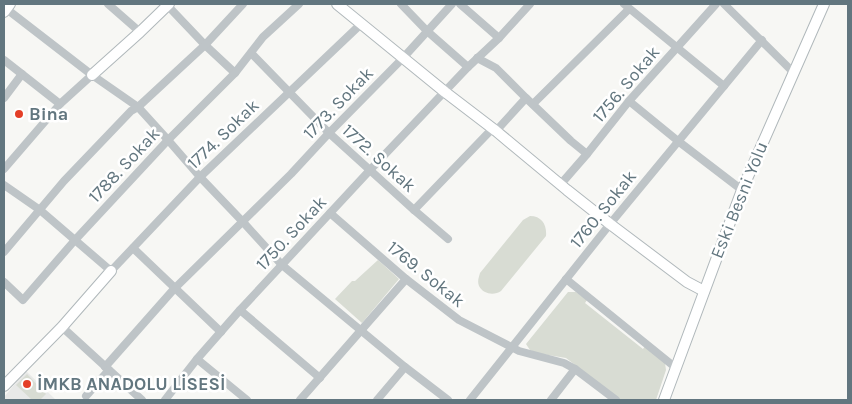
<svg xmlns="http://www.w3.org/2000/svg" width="852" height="404" font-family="Karla,sans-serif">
<rect width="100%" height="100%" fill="#f7f7f4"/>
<!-- built -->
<path fill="#e8e9e8" d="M26,371L56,400H4V397Z"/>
<!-- green -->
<g fill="#d8dcd3">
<path d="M530,216C542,216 547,225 546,236L501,291C494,296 483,294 479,286C477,281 479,277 480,273L523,220Z"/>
<path d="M378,260L399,279L362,323L335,299L352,281H355Z"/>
<path d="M568,292H576L587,300L585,303L643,349L645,346L665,363L666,370L656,400H621L566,358L536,353L530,350L526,344Z"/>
<path d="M27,374L46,394L40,400H32L16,385Z"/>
</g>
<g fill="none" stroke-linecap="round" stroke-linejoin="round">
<!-- secondary casing -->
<g stroke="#b0b8bb" stroke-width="12">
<g id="secondary">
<path d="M337,4L445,92L496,131L567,190L610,224L687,282L704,291"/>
<path d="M4,12L10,4"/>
<path d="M92,75L140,32L169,4"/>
<path d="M4,386L62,327L111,271"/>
<path d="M664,400L742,190L824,4"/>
</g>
</g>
<!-- street -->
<g stroke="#bec4c7" stroke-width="8">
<path d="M108,4L140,32"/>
<path d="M401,4L427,31L468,67"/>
<path d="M460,4L499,38"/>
<path d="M624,4L724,86"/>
<path d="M724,4L793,72"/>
<path d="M167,5L205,45L235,73"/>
<path d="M4,7L92,75L138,107L168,140L200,177L243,222L282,265L405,367L448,400"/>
<path d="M251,53L329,133L414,210L448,239"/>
<path d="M477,58L496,68L526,98L571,141L587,154"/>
<path d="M4,60L60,104"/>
<path d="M4,98L22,74"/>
<path d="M629,101L678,141L742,190"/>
<path d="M533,104L629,9"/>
<path d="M496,131L526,98"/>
<path d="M4,169L60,104L92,75"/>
<path d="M4,185L40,210L111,271L200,177L361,24"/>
<path d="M560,185L587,154L629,101L716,4"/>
<path d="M414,210L493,128"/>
<path d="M330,213L406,279L459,320L519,351L564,363L575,369L616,400"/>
<path d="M133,248L221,332"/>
<path d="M4,252L64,181L131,111L138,107L205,45L243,4"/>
<path d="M566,279L676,368"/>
<path d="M4,282L23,300L75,240L168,140L235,73L263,37L299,4"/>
<path d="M240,310L320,378"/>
<path d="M62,327L142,400"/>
<path d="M197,359L247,400"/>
<path d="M105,367L174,289L291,174L329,133L403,58L452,4"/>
<path d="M86,396L109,370"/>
<path d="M165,400L197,359L240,310L370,170L468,67L499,38L530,4"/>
<path d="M300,400L406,279"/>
<path d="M377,400L405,367"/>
<path d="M470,400L610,224L762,40"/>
<path d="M551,400L575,369"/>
</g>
<!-- secondary -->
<use href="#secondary" stroke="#fff" stroke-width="10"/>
</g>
<!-- markers -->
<g fill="#e43f27" stroke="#fff" stroke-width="2">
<circle cx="19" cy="114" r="5"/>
<circle cx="27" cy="384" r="5"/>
</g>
<g text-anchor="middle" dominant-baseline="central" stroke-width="5" stroke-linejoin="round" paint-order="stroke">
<!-- street labels -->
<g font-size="18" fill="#62767f" stroke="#fff">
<text transform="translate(626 84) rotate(-50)">1756. Sokak</text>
<text transform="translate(338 103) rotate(-46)">1773. Sokak</text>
<text transform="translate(223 134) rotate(-44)">1774. Sokak</text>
<text transform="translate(379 158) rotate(42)">1772. Sokak</text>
<text transform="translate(124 165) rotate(-47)">1788. Sokak</text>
<text transform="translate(739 200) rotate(-68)">Eski Besni Yolu</text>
<text transform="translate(603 209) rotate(-51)">1760. Sokak</text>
<text transform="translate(291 233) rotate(-47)">1750. Sokak</text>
<text transform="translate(426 274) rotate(39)">1769. Sokak</text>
</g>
<!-- poi labels -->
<g font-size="18" font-weight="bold" fill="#62767f" stroke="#fff" text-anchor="start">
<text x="29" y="114">Bina</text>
<text x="37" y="384">İMKB ANADOLU LİSESİ</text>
</g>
</g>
<!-- border -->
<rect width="852" height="404" fill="none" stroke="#62767f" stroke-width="10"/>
</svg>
